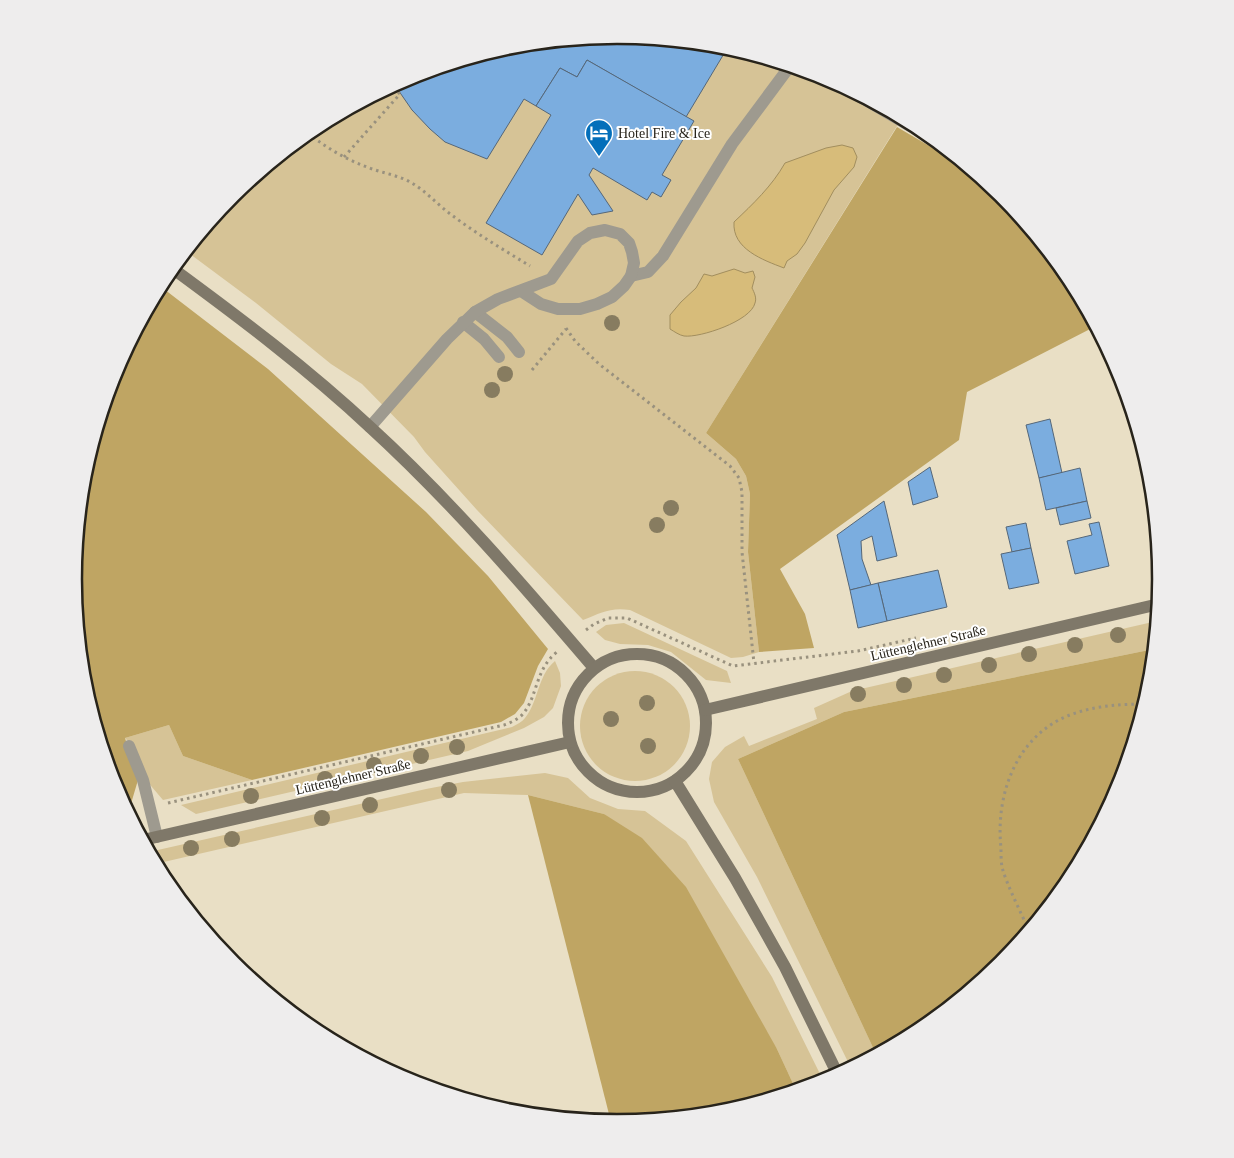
<svg xmlns="http://www.w3.org/2000/svg" width="1234" height="1158" font-family="'Times New Roman',serif">
<rect width="100%" height="100%" fill="#e9dfc5"/>
<!-- green -->
<g fill="#d6c396">
<path d="M617,35L723,46L825,77L902,118L706,433L736,459L746,476L750,494L748,552L759,652L743,657L731,658L630,610C610,607 601,613 583,620L477,510L425,452L414,437L362,384L331,364L256,303L186,251L233,194L315,127L409,76L511,45Z"/>
<path d="M1157,621L1154,649L844,712L738,759L876,1054L851,1068L757,877L714,802L709,779L712,762L725,747L744,736L749,746L817,719L814,708L852,691Z"/>
<path d="M624,623L727,671L731,683L706,680L671,652L648,645L620,644L605,640L596,632L606,625Z"/>
<path d="M555,661L560,673L561,686L553,708L544,717L524,728L468,751L196,814L181,805L512,727C517,724 522,722 525,718C539,701 537,676 555,661Z"/>
<circle cx="635" cy="726" r="55"/>
<path d="M169,725L183,756L252,780L163,800L146,780L132,745L125,738Z"/>
<path d="M545,773L568,778L590,798L618,809L645,811L686,841L772,977L824,1082L796,1090L777,1049L604,814L528,795L464,793L155,864L149,852L426,789L463,782Z"/>
</g>
<!-- forest -->
<g fill="#bfa563">
<path d="M897,127L977,174L1002,195L1069,277L1096,326L967,392L959,440L780,569L805,614L814,648L759,652L748,552L750,494L746,476L736,459L706,433Z"/>
<path d="M160,286L268,369L426,512L488,576L548,649L538,666L524,703L515,714L501,722L252,780L183,756L169,725L125,738L138,780L130,807L125,808L114,787L83,685L73,579L84,473L115,371Z"/>
<path d="M1154,649L1150,685L1119,787L1069,881L1001,964L919,1031L876,1054L738,759L844,712Z"/>
<path d="M528,795L604,814L642,838L686,887L777,1049L796,1090L723,1113L611,1122Z"/>
</g>
<!-- water -->
<g fill="#d7bc7a" stroke="#a28e5e">
<path d="M842,145L853,148L857,157L854,167L834,190L805,243L797,254L787,261L784,268C763,260 732,249 734,222C753,204 772,186 785,163L826,148Z"/>
<path d="M734,269L745,273L753,271L755,277L752,288C754,292 757,298 755,303C751,321 700,338 684,336C679,335 675,332 670,329V315L681,302L696,288L704,274L712,276Z"/>
</g>
<!-- building -->
<g fill="#7baddf" stroke="#556779">
<path d="M617,35L728,47L686,117L587,60L577,77L560,68L536,106L524,99L487,159L445,142L430,129L412,110L394,84L409,76L511,45Z"/>
<path d="M587,60L694,121L662,175L671,180L661,197L652,192L647,200L593,168L589,175L613,211L592,215L578,194L542,255L486,223L551,115L536,106L560,68L577,77Z"/>
<path d="M377,94L378,95L355,111L352,107Z"/>
<path d="M1050,419L1062,473L1039,478L1026,425Z"/>
<path d="M930,467L938,497L913,505L908,482Z"/>
<path d="M1080,468L1087,501L1046,510L1039,478Z"/>
<path d="M884,501L897,556L877,561L872,536L861,541L862,559L871,585L850,590L837,535Z"/>
<path d="M1087,501L1091,518L1060,525L1056,508Z"/>
<path d="M1099,522L1109,566L1075,574L1067,541L1092,535L1089,524Z"/>
<path d="M1026,523L1031,548L1012,552L1006,527Z"/>
<path d="M1031,548L1039,583L1009,589L1001,554Z"/>
<path d="M938,570L947,607L887,621L878,583Z"/>
<path d="M878,583L887,621L858,628L850,590Z"/>
<path d="M105,737L108,752L104,753L99,738Z"/>
</g>
<g fill="none" stroke-linecap="round" stroke-linejoin="round">
<!-- path -->
<g stroke="#99917e" stroke-width="3" stroke-dasharray="2.5 4" stroke-linecap="butt">
<path d="M308,133C325,147 345,159 367,167C379,172 392,174 404,179C423,187 436,204 453,216C477,234 504,250 530,266"/>
<path d="M344,157L400,94L392,86"/>
<path d="M566,328L575,341L599,364L730,466L739,478L742,492V552L754,663"/>
<path d="M532,370L566,329"/>
<path d="M586,630L594,624L608,618H627L733,666L858,651L916,638"/>
<path d="M168,803L504,725C510,723 516,720 521,716C538,699 534,670 557,652"/>
<path d="M1029,931C1021,912 1007,886 1002,867C1001,861 1001,854 1001,848C996,802 1011,750 1052,724C1078,707 1115,704 1145,704"/>
</g>
<!-- service -->
<g stroke="#9e9a8f" stroke-width="12">
<path d="M825,76L941,144"/>
<path d="M631,276L648,272L663,256L732,144L790,66"/>
<path d="M475,312L507,337L519,352"/>
<path d="M463,322L484,339L499,357"/>
<path d="M370,427L447,339L475,312L498,299L551,279L578,241L590,233L605,230L620,234L629,243L632,252L634,263L631,276L624,286L612,297L597,304L580,309H558L541,304L521,291"/>
<path d="M129,746L143,780L157,837"/>
</g>
<!-- secondary -->
<g stroke="#7f7869" stroke-width="12">
<path d="M172,268C240,318 308,369 370,427C451,501 523,585 594,668"/>
<circle cx="637" cy="723" r="69"/>
<path d="M705,710L1159,604"/>
<path d="M675,781L735,878L785,967L838,1075"/>
<path d="M143,840L570,742"/>
</g>
</g>
<!-- trees -->
<g fill="#877c60">
<circle cx="612" cy="323" r="8"/>
<circle cx="505" cy="374" r="8"/>
<circle cx="492" cy="390" r="8"/>
<circle cx="671" cy="508" r="8"/>
<circle cx="657" cy="525" r="8"/>
<circle cx="1118" cy="635" r="8"/>
<circle cx="1075" cy="645" r="8"/>
<circle cx="1029" cy="654" r="8"/>
<circle cx="989" cy="665" r="8"/>
<circle cx="944" cy="675" r="8"/>
<circle cx="904" cy="685" r="8"/>
<circle cx="858" cy="694" r="8"/>
<circle cx="647" cy="703" r="8"/>
<circle cx="611" cy="719" r="8"/>
<circle cx="648" cy="746" r="8"/>
<circle cx="457" cy="747" r="8"/>
<circle cx="421" cy="756" r="8"/>
<circle cx="374" cy="765" r="8"/>
<circle cx="325" cy="779" r="8"/>
<circle cx="449" cy="790" r="8"/>
<circle cx="251" cy="796" r="8"/>
<circle cx="370" cy="805" r="8"/>
<circle cx="322" cy="818" r="8"/>
<circle cx="232" cy="839" r="8"/>
<circle cx="191" cy="848" r="8"/>
</g>
<!-- icons -->
<defs>
<g id="hotel-pin" transform="scale(1.4375)"><path d="M0 17L-7.5 6A9.5 9.5 0 1 1 7.5 6Z" fill="#046fba" stroke="#fff"/><path d="M-6-4.5h1.5V1H6V5H4.5V3h-9V5H-6ZM-4 0a1.8 1.8 0 1 1 3.6 0ZM.5 0V-2.5h3Q6-2.5 6 0Z" fill="#fff"/></g>
</defs>
<g fill-rule="evenodd">
<use href="#hotel-pin" x="599" y="133"/>
</g>
<g text-anchor="middle" dominant-baseline="central" stroke-width="4" stroke-linejoin="round" paint-order="stroke">
<!-- poi labels -->
<g font-size="14" fill="#28241b" stroke="#fff" text-anchor="start">
<text x="618" y="133">Hotel Fire &amp; Ice</text>
</g>
<!-- street labels -->
<g font-size="14" fill="#28241b" stroke="#fff">
<text transform="translate(928 643) rotate(-13)">Lüttenglehner Straße</text>
<text transform="translate(353 777) rotate(-13)">Lüttenglehner Straße</text>
</g>
</g>
<!-- crop -->
<path d="M0 0H1234V1158H0ZM82 579a535 535 0 1 1 1070 0a535 535 0 1 1-1070 0Z" fill="#eeeded" fill-rule="evenodd"/>
<path fill="none" stroke="#28241b" stroke-width="2.5" d="M82 579a535 535 0 1 1 1070 0a535 535 0 1 1-1070 0Z"/>
</svg>
